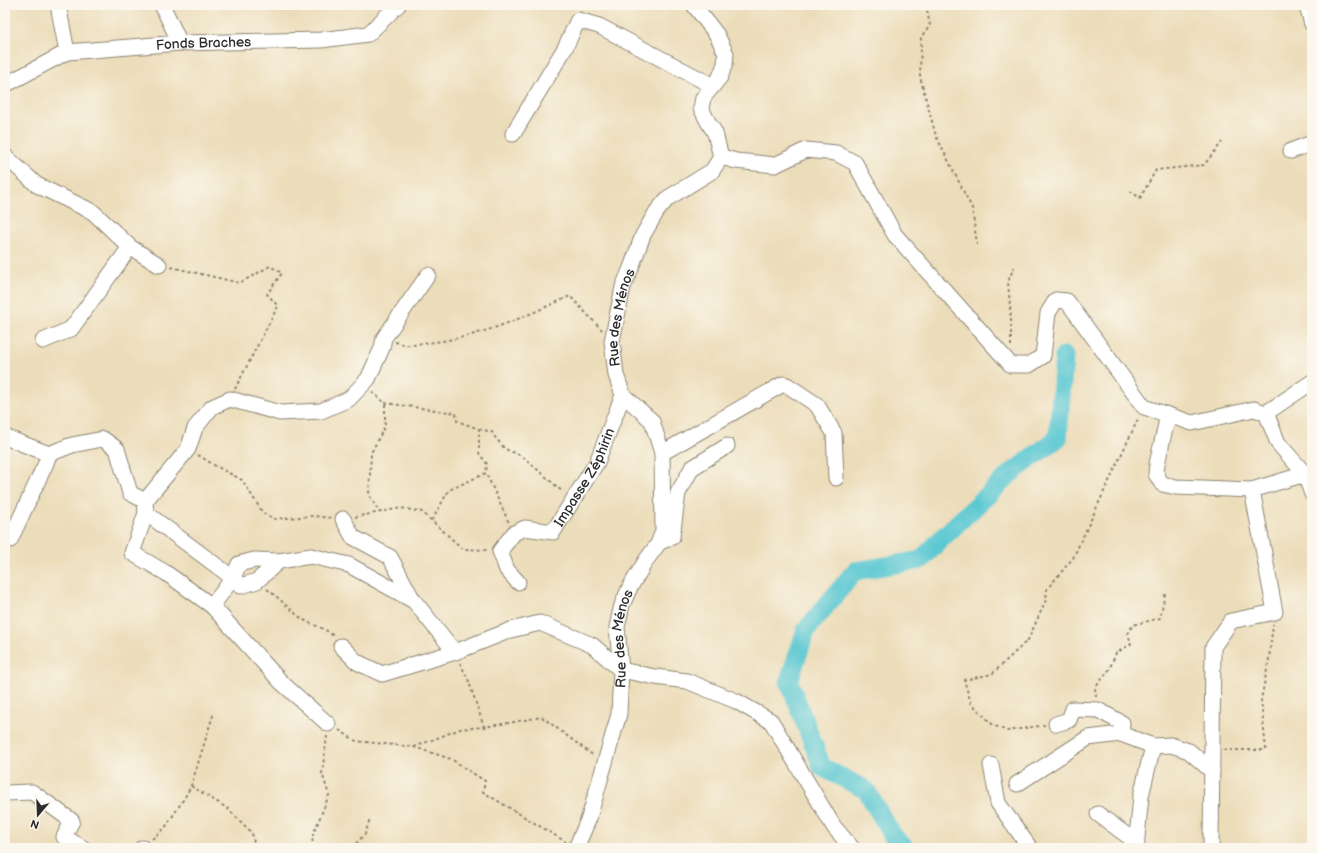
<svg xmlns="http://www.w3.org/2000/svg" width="1317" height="853" font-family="'Balsamiq Sans',sans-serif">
<rect width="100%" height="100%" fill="#fbf7ec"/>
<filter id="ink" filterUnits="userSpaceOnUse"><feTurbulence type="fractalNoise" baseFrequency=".025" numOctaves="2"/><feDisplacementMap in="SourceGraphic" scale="8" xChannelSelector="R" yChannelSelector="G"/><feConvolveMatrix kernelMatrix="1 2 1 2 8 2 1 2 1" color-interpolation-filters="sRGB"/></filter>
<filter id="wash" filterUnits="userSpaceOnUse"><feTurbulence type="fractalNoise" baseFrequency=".012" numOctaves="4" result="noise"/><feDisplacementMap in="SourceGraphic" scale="16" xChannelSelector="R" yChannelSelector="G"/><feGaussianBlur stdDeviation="0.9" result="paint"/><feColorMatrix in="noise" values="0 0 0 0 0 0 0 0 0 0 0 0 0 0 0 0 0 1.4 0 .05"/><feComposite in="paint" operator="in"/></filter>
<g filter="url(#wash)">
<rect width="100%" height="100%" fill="#ecddba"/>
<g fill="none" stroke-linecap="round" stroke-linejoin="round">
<!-- river -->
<path stroke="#5bc8d2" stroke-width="19" d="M905,848L893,836L866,790L822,767L789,681L806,630L855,571L921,560L944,536L1010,474L1058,438L1064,356"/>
</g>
</g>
<g filter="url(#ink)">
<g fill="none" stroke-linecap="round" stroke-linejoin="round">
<!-- minor casing -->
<g stroke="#8c8472" stroke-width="17">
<g id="minor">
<path d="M58,5L67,52"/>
<path d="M162,5L180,43"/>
<path d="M1307,5L1312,24"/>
<path id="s1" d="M5,85L67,52L180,43L321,40L368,34L398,5"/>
<path d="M513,134L565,48L578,20L599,26L713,86"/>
<path d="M1291,151L1312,143"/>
<path d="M5,156L37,185L93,212L130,247L159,265"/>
<path d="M721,157L736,161L775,165L806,150L836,153L855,163L895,235L1011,365H1029L1043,356L1048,313L1056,300L1067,301L1144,407L1192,423L1254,409L1266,413L1278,443L1305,474L1252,490L1275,612L1231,621L1213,647L1211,848"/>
<path d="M43,341L71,329L130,247"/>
<path d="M1266,413L1312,382"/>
<path d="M1168,415L1157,464L1156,474L1162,484L1176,487L1252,490"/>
<path d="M5,437L49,454L72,445L103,439L117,449L130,493L145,501L146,513L233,578L241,586L257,581L279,561"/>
<path d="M662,453L783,384L787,385L817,405L834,433L836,478"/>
<path d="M1305,474L1312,494"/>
<path d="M145,501L188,449L195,428L212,407L230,399L280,413L321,411L349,399L368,379L382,348L384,338L428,275"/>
<path d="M146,513L132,553L166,573L212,606"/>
<path d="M343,519L353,537L390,557L413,600"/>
<path d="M5,540H10L46,463L49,454"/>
<path d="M663,541L672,537L678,493L692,468L727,446"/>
<path id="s2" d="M518,582L507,570L500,551L514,533L525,528L553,532L597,462L623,395"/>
<path d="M341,646L357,662L382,674L455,652L511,630L540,623L592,645L621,670L655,677L687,681L736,701L771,721L834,827L852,848"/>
<path d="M328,724L282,683L212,606L233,578L239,564L254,560L279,561L311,556L349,565L414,601L455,652"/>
<path d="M1056,724L1069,720L1073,709L1098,710L1122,723L1121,734"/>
<path d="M991,765L998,803L1030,848"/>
<path d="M1017,784L1088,738L1121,734L1153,746"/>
<path d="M5,793L32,792L72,821L64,837L83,848"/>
<path d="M1098,814L1137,843"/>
<path d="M142,848H143"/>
<path id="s3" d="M576,848L589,818L619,714L621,670L617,627L622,605L630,587L647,559L658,544L663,531L662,453L652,421L623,395L616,375L612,341L623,287L631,268L643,235L657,211L668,198L712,171L721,157L715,133L707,120L701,108L703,98L720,77L725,64L726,54L717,35L694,5"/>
<path d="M1136,848L1141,796L1153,746L1171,745L1189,751L1212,771"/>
</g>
</g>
<!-- path -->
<g stroke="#8c8472" stroke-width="2" stroke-dasharray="3 3" stroke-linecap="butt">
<path d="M926,5L930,26L921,37L920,77L936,136L972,208L977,245"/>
<path d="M1130,191L1140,198L1156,170L1204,165L1222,142"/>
<path d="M171,267L240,283L270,266L282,273L267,294L278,306L235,389"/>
<path d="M395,342C399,343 403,345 407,345C412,346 420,343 425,343C477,339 524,317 570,296L602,330"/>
<path d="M1011,346V319L1008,282L1014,267"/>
<path d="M372,392L385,403V426L371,453L369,495L380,513"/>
<path d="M385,403L456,413L457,421L479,429V453L487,464L486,473"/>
<path d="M479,429L492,432L494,436L505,449L522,456L563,492"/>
<path d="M198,455L214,465L242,480L263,513L274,519L314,516L331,518"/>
<path d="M355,517L401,508L422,512L463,549L487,550"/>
<path d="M432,520L449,490L486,473L509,523"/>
<path d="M267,589C279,598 289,609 301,618C312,626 326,627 334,637"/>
<path d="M460,663L468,679L484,727"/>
<path d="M1096,697L1095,688L1109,670L1116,653L1131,644L1128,633L1133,625L1160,618L1165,594"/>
<path d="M1045,725L1007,731L993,725L971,703L964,680L992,674L1028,640L1046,600L1047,589L1073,558L1139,417"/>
<path d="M339,730L356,741L414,747L451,759L485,781L483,792L566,842"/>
<path d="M414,747L460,729L484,727L542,717L594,756"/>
<path d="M1224,750H1266L1261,700L1269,659L1273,624"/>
<path d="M191,786L227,808L252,833L255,848"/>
<path d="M152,839L165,828L185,797L191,786L214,712"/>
<path d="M312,848L313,835L329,795L322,773L327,736"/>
<path d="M352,848L365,834L370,819"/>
</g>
<!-- minor -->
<use href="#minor" stroke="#fff" stroke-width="15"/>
</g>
</g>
<g text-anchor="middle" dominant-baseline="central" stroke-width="3" stroke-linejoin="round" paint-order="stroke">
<!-- street labels -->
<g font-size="14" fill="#2b2b2b" stroke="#fbf7ec">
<text stroke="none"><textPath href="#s1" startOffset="207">Fonds Braches</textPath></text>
<text stroke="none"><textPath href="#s3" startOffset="566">Rue des Ménos</textPath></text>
<text stroke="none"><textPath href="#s2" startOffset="163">Impasse Zéphirin</textPath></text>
<text stroke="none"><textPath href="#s3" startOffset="217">Rue des Ménos</textPath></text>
</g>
</g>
<!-- margin -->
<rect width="1317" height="853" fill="none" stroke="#fbf7ec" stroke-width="20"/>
<!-- north arrow -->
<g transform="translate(38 815) rotate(199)" stroke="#fbf7ec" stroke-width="3" paint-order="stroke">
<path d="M0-3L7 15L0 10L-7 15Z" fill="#2b2b2b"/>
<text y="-6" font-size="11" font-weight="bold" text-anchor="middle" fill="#2b2b2b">N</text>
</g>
</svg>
